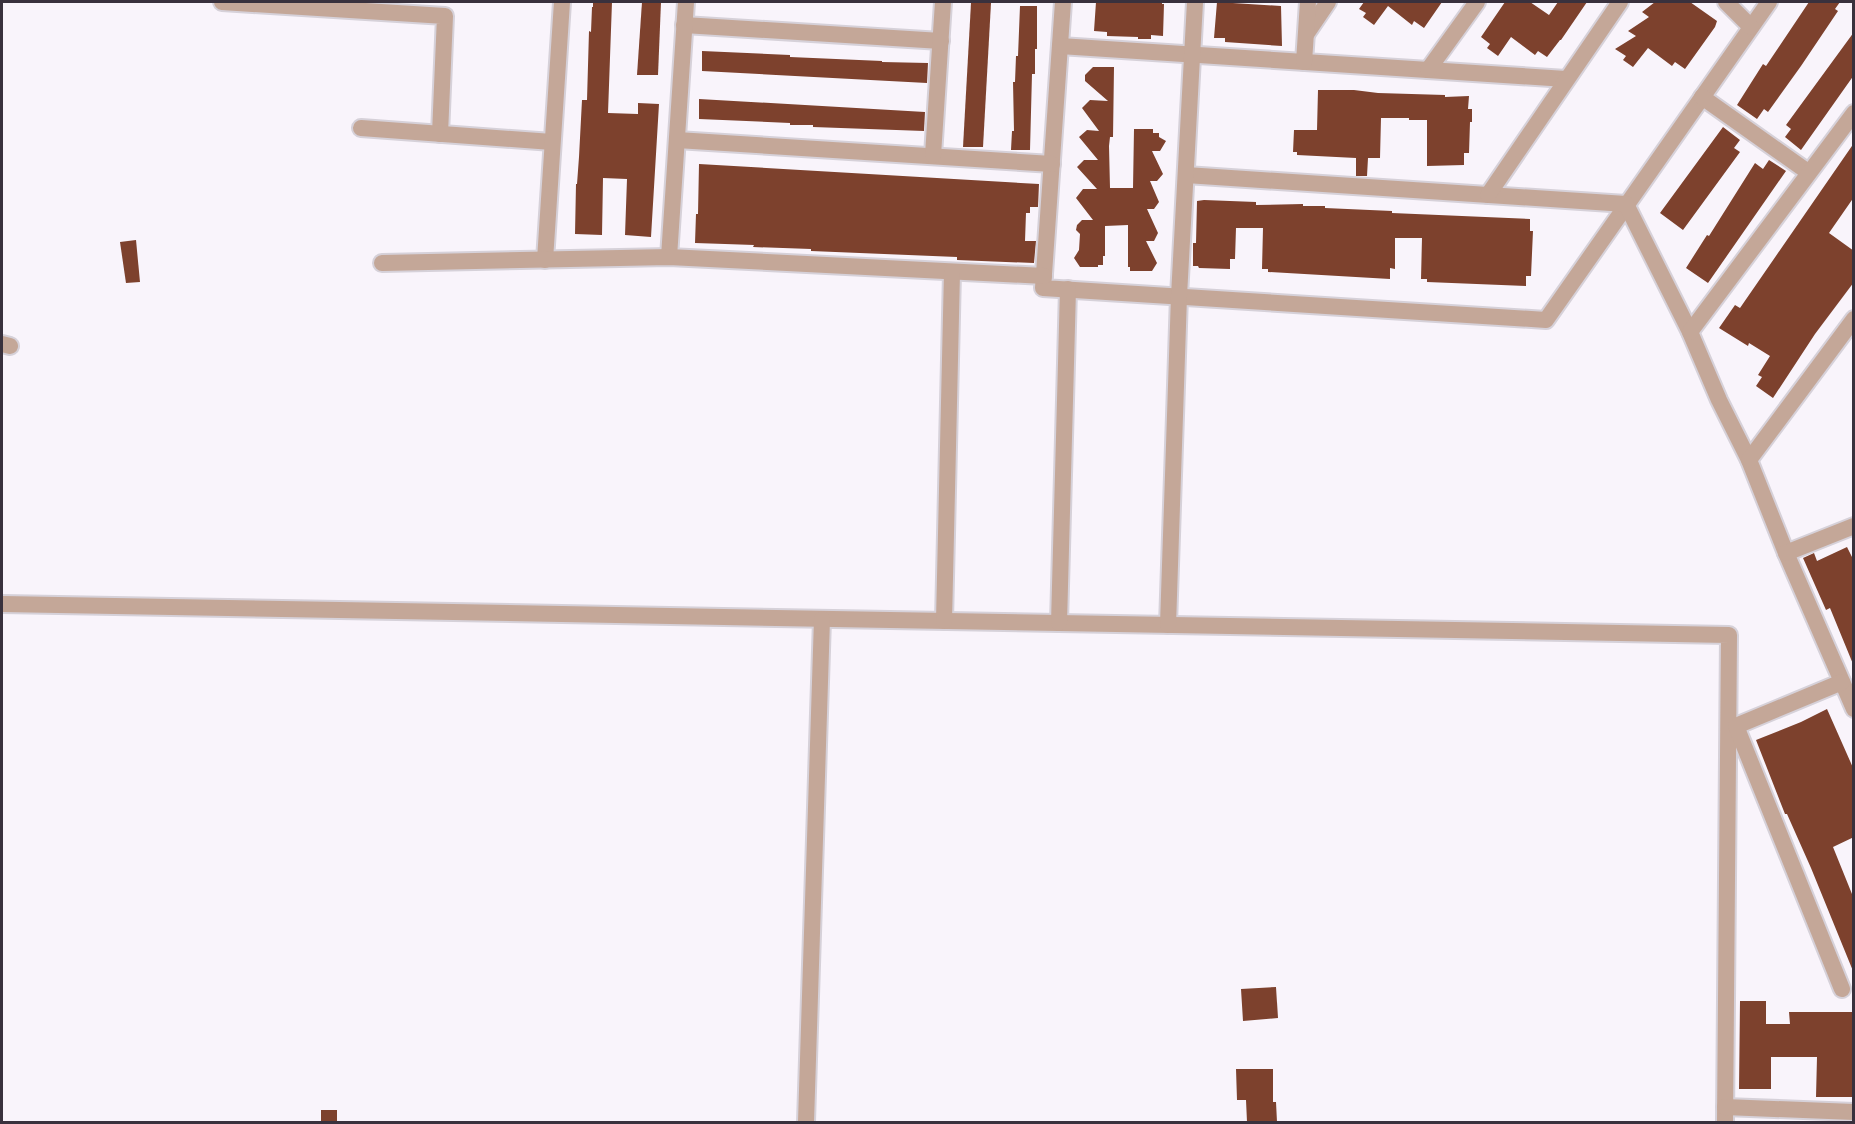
<svg xmlns="http://www.w3.org/2000/svg" width="1855" height="1124" font-family="'Playfair Display',serif">
<rect width="100%" height="100%" fill="#f9f4fb"/>
<!-- building -->
<g fill="#7d412d">
<path d="M593,2H612L608,113L638,114V103L659,104L651,237L625,235L627,179L603,178L602,235L575,234L576,184H577L579,157L582,100H587L589,31L591,32L592,7H593Z"/>
<path d="M642,2H661L658,75H637Z"/>
<path d="M1096,2H1162V4H1164L1163,36L1151,35V39H1138V37L1107,36V32L1094,31Z"/>
<path d="M1217,2L1281,6L1282,46L1225,42V38H1214Z"/>
<path d="M1364,2H1442L1424,28L1414,21L1412,25L1388,6L1374,25L1363,17L1366,13L1359,9Z"/>
<path d="M1505,2H1530L1549,15L1558,2H1587L1561,40H1560L1547,57L1538,51L1535,55L1511,37L1498,56L1487,48L1490,44L1481,37Z"/>
<path d="M1655,2H1690L1717,21L1715,27L1685,69L1675,62L1672,66L1648,48L1633,67L1623,60L1626,56L1615,49L1636,36L1628,31L1649,17L1642,12Z"/>
<path d="M1809,2H1840L1835,9L1838,11L1801,66L1768,112L1764,109L1757,119L1737,105L1763,64L1766,66Z"/>
<path d="M971,3H991L983,147H963Z"/>
<path d="M1020,6H1037V49H1035V74H1032L1030,150H1011L1012,131H1014L1013,82H1015L1016,56H1018Z"/>
<path d="M1854,32V75L1801,150L1785,137L1791,129L1786,125Z"/>
<path d="M702,51L790,55V57L882,61V62L928,63L927,83L702,71Z"/>
<path d="M1093,67H1114L1113,137H1110L1109,146L1110,188H1133L1134,129H1153V133H1159V137L1166,141L1160,151H1152L1163,174L1157,181H1150L1159,202L1154,209H1147L1158,233L1154,241H1146L1157,263L1152,271H1130V267H1128V225L1105,226V256H1103V265H1098V267H1080L1074,258L1079,250L1080,234L1076,230L1077,225L1082,220H1093L1076,198L1083,189H1097L1077,167L1084,160H1098L1079,137L1087,130L1099,131L1082,108L1090,100L1108,101L1085,81V75Z"/>
<path d="M1318,90H1354L1378,93L1445,95V97L1469,96L1468,109H1472V122H1470L1469,153H1464V165L1427,166V120H1409V118H1381L1380,158H1368L1367,176H1356V158L1297,155V152H1293L1294,130H1317Z"/>
<path d="M699,99L925,112L924,131L813,127V125H790V123L699,119Z"/>
<path d="M1723,127L1740,140L1734,148L1740,152L1683,230L1660,213Z"/>
<path d="M1854,143V197L1829,233L1854,251V282L1815,334L1773,398L1756,386L1762,377L1758,375L1770,356L1749,343L1748,346L1719,328L1735,305L1740,308Z"/>
<path d="M1769,160L1786,171L1708,283L1686,268L1707,235L1709,236L1755,163L1763,169Z"/>
<path d="M699,164L1039,184L1038,207H1030V213H1026L1025,241H1036L1034,263L957,260V257L811,251V249L753,247L754,245L725,244L695,243L696,214H698Z"/>
<path d="M1204,200L1256,202V205L1303,204V206H1325V208L1392,211V213L1530,219V231H1533L1531,276H1526V286L1427,282V279H1421L1422,238H1395V269L1390,268V279L1268,272V269H1262L1263,228H1236L1235,259H1230V269L1199,268L1198,266H1193V243H1196L1197,201Z"/>
<path d="M136,240L140,282L126,283L120,242Z"/>
<path d="M1847,547L1854,561L1853,664L1830,608L1826,610L1803,558L1814,553L1817,561Z"/>
<path d="M1827,709L1854,770V837L1833,847L1854,899L1853,971L1811,868L1787,814H1785L1756,740L1801,722Z"/>
<path d="M1276,987L1278,1018L1243,1021L1241,989Z"/>
<path d="M1740,1001H1766V1024H1790L1789,1012H1854L1852,1097H1816L1817,1057H1771V1089H1739Z"/>
<path d="M1236,1069H1273V1102H1276L1277,1122H1247L1246,1100H1237Z"/>
<rect x="321" y="1110" width="16" height="12"/>
</g>
<g fill="none" stroke-linecap="round" stroke-linejoin="round">
<!-- minor casing -->
<g stroke="#d6d1d9" stroke-width="20">
<g id="minor">
<path d="M222,2L445,16L440,134"/>
<path d="M1063,2L1043,288L1546,320L1769,2"/>
<path d="M1726,2L1751,27"/>
<path d="M684,25L941,41"/>
<path d="M1307,33L1328,2"/>
<path d="M1060,46L1566,79"/>
<path d="M1304,62L1308,2"/>
<path d="M1428,70L1477,2"/>
<path d="M1702,97L1808,172"/>
<path d="M361,128L552,142"/>
<path d="M677,140L1052,164"/>
<path d="M933,155L943,2"/>
<path d="M1186,175L1626,204L1690,332L1719,400L1749,460L1786,553L1854,709"/>
<path d="M1488,195L1620,2"/>
<path d="M669,257L686,2"/>
<path d="M545,260L562,2"/>
<path d="M382,263L669,257L1044,276"/>
<path d="M1690,332L1854,113"/>
<path d="M2,344L10,346"/>
<path d="M1749,460L1854,319"/>
<path d="M1786,553L1854,526"/>
<path d="M2,604L1729,635L1725,1122"/>
<path d="M944,621L952,272"/>
<path d="M1059,623L1068,289"/>
<path d="M1168,625L1179,296L1195,2"/>
<path d="M1842,682L1736,726L1842,989"/>
<path d="M1725,1107L1854,1112"/>
<path d="M806,1122L822,619"/>
</g>
</g>
<!-- minor -->
<use href="#minor" stroke="#c4a798" stroke-width="16"/>
</g>
<!-- border -->
<rect width="1855" height="1124" fill="none" stroke="#39313d" stroke-width="6"/>
</svg>
